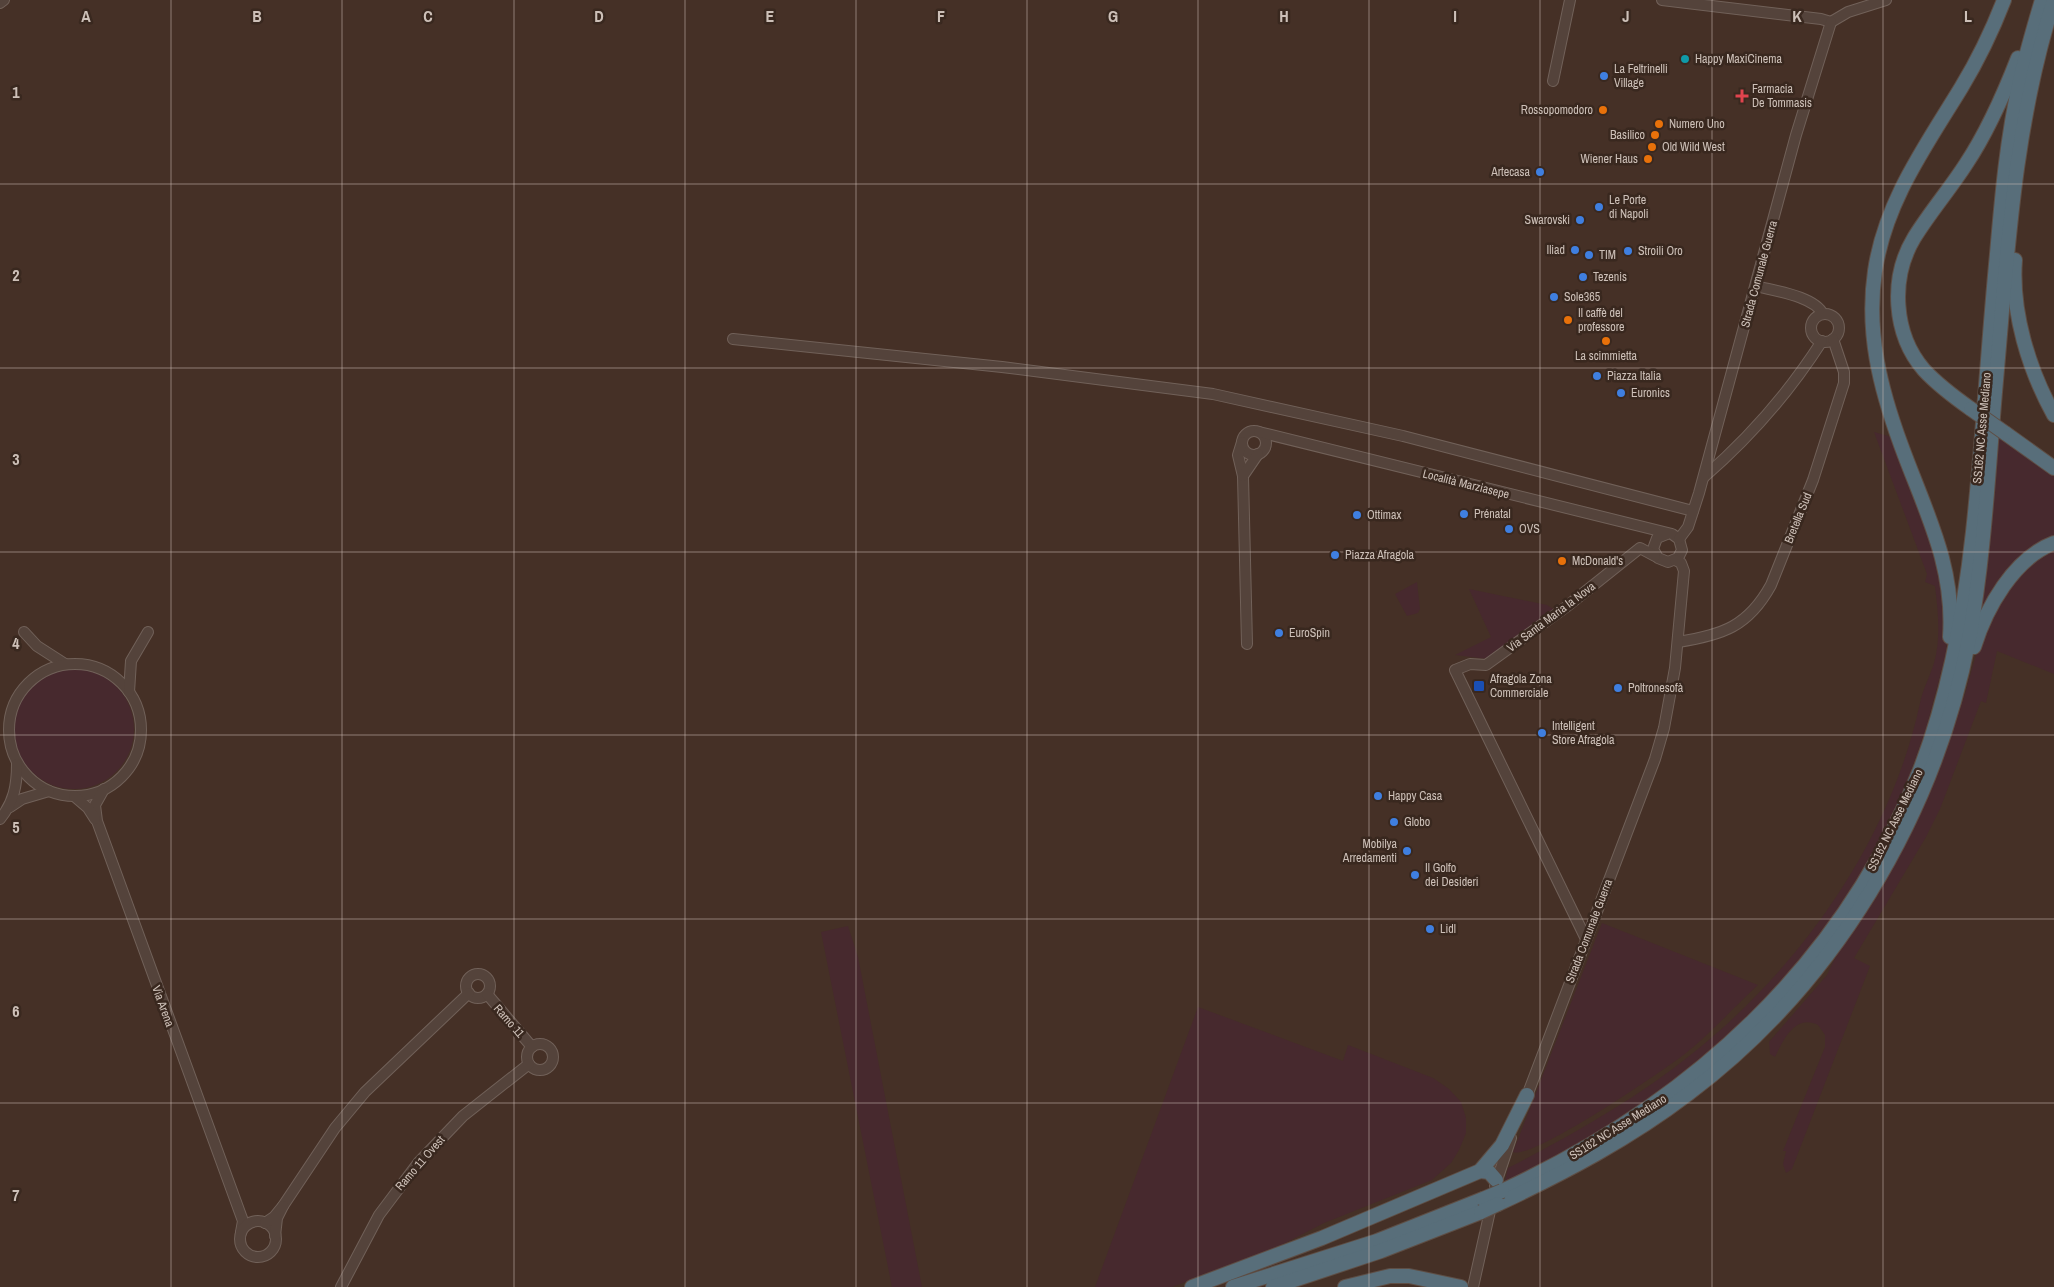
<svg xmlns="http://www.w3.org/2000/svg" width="2054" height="1287" font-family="'Archivo Narrow',sans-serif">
<rect width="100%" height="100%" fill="#453026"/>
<!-- green -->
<g fill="#47292e">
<path d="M1874,432L1895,438L1937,550L1949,617L1946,654L1926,729L1903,794L1887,828L1857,883L1825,931L1773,994L1732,1036L1620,1122L1504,1185L1508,1168C1572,1135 1636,1099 1693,1053C1802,966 1891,839 1920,703C1923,688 1930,677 1934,663C1941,640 1938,610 1935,586L1925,582L1927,574Z"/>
<path d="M1997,434L2054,474V539L1979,616Z"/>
<path d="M2054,547V674L1997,651L1986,703L1981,701L1940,809L1926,837L1854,958L1870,966L1792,1169L1786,1173L1783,1164L1786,1151H1783L1825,1047V1035L1818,1025C1795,1014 1784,1039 1775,1057L1770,1054L1769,1042L1827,975L1838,952L1853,931L1903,848L1940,767L1965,694L1980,640L2003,594L2032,561Z"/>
<path d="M1417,582L1420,609L1418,613L1407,616L1395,594Z"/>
<path d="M1469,589L1547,605L1555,610L1488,659L1455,655L1491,637Z"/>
<circle cx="74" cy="729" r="60"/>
<path d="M1602,923L1758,985C1734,1007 1712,1032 1686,1053C1666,1069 1531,1161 1513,1152Z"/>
<path d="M848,926L858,957L922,1287H892L821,932Z"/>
<path d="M1198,1007L1343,1061L1348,1045L1433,1078L1449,1089L1461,1102L1466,1118V1133L1459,1150L1451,1163L1432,1180L1324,1223L1270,1251L1172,1287H1095Z"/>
</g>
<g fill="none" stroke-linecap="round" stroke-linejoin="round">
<!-- minor casing -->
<g stroke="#716159" stroke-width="12">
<g id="minor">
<path d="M1662,0L1821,19L1831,22"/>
<path d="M0,3L4,0"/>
<path d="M1831,22L1848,12L1886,0"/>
<path d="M1553,81L1570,0"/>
<path d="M1756,286C1775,291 1814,296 1823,314"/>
<circle cx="1825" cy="328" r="14"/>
<path d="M733,339L1002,367L1213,394L1403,436L1693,511"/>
<circle cx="1254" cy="443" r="12"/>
<path d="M1259,432L1672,534L1679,539L1682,550L1678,558L1668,562L1658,558L1653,549L1657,538L1667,534"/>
<path d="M1242,442L1238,455L1243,476L1247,644"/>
<path d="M1243,476L1258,454"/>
<path d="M1704,477C1749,438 1790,391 1822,341"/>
<path d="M1679,539L1688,527L1699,493L1796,135L1831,22"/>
<path d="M24,632L37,646L65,664"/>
<path d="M1678,642C1722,635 1748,627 1771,585L1813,480L1844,383V372L1833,339"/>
<circle cx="75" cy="730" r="66"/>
<path d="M129,692L131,661L148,632"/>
<path d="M104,789L95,805L97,821L243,1221L241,1232"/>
<path d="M74,796L88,808L95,819"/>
<path d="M10,807L22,799L49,791"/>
<path d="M0,819C14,802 17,785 17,764"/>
<path d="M1586,939L1455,670L1470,664L1486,665L1566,607L1640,548L1655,556"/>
<circle cx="478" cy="986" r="12"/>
<path d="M487,994L532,1047"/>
<circle cx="540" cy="1057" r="13"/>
<path d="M1525,1101L1655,759L1664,728L1675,668L1684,571L1681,563L1675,560"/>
<path d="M1495,1186L1511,1138"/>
<path d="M283,1206L335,1128L365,1092L469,993"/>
<circle cx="258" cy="1239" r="18"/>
<path d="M265,1223L274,1217L283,1206L277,1218L275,1236"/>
<path d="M341,1287L379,1215L418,1163L463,1116L529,1064"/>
<path d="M1473,1287L1492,1202"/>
</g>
</g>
<!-- highway casing -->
<g stroke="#5e4e45" stroke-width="16">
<g id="highway">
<path d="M2015,260C2011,312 2029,370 2054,415"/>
<path d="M1971,409C1954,397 1938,385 1924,370C1893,334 1890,278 1914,238C1930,212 1950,189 1966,164C1988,131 2004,94 2018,58"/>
<path d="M2005,433L2054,468"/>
<path d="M1950,637C1955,565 1925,511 1901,445C1880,388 1866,332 1875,271C1885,202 1925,147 1961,88C1978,60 1992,31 2004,0"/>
<path d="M1974,647C1986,608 2014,558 2054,543"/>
<path d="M1480,1171L1489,1172L1496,1180"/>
<path d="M1502,1191C1690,1104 1843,966 1920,770C1949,695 1964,613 1973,532C1983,440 1988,347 1997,254C2002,196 2007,138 2020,81C2026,54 2034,27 2042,0"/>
<path d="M1498,1204C1564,1173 1629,1139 1688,1094C1833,985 1934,818 1969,639C1984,558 1988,474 1995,392C2007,260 2013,127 2054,0"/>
<path d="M1192,1287L1322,1238L1480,1171L1502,1145L1527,1095"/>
<path d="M1233,1287L1377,1241L1483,1199"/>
<path d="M1273,1287L1381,1251L1481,1212"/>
<path d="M1345,1287L1390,1276H1409L1461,1287"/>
</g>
</g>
<!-- minor -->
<use href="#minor" stroke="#54433b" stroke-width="10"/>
<!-- highway -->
<use href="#highway" stroke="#586e7a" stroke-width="14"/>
<!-- highway-bridge casing -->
<g stroke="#5e4e45" stroke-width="16" stroke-linecap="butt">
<g id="highway-bridge">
<path d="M1971,409L2005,433"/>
<path d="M1483,1199L1502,1191"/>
<path d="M1481,1212L1498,1204"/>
</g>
</g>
<!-- highway-bridge -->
<use href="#highway-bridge" stroke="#586e7a" stroke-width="14"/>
</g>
<!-- grid -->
<path fill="none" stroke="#cdc0b8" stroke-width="1" stroke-opacity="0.55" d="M171,0V1287M342,0V1287M514,0V1287M685,0V1287M856,0V1287M1027,0V1287M1198,0V1287M1369,0V1287M1540,0V1287M1712,0V1287M1883,0V1287M0,184H2054M0,368H2054M0,552H2054M0,735H2054M0,919H2054M0,1103H2054"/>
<!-- markers -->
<circle fill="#0f9aa8" stroke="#39281f" stroke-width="2" cx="1685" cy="59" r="5"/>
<g fill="#3f7fe0" stroke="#39281f" stroke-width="2">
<circle cx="1604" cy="76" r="5"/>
<circle cx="1540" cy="172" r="5"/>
<circle cx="1599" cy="207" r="5"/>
<circle cx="1580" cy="220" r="5"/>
<circle cx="1575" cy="250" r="5"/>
<circle cx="1628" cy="251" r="5"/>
<circle cx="1589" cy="255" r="5"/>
<circle cx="1583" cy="277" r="5"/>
<circle cx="1554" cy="297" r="5"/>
<circle cx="1597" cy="376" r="5"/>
<circle cx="1621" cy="393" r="5"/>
<circle cx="1464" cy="514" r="5"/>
<circle cx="1357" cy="515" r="5"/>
<circle cx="1509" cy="529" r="5"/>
<circle cx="1335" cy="555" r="5"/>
<circle cx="1279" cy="633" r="5"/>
<circle cx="1618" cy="688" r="5"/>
<circle cx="1542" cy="733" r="5"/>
<circle cx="1378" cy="796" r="5"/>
<circle cx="1394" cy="822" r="5"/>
<circle cx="1407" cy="851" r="5"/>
<circle cx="1415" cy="875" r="5"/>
<circle cx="1430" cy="929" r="5"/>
</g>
<path fill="#e0444e" stroke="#39281f" stroke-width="2" d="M1739.5 88.5h5v5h5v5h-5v5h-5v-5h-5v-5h5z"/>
<g fill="#e8710a" stroke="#39281f" stroke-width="2">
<circle cx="1603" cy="110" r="5"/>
<circle cx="1659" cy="124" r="5"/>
<circle cx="1655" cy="135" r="5"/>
<circle cx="1652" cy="147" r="5"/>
<circle cx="1648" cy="159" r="5"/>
<circle cx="1568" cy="320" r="5"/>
<circle cx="1606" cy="341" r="5"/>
<circle cx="1562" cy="561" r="5"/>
</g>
<rect fill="#1a4fb4" stroke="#39281f" stroke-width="2" x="1473" y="680" width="12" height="12" rx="2.5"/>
<g text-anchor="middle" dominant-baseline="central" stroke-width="5" stroke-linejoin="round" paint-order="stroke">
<!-- poi labels -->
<g font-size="12" fill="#cdc0b8" stroke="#39281f" text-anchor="start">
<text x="1695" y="59">Happy MaxiCinema</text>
<text x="1614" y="69">La Feltrinelli<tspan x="1614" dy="14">Village</tspan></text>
<text x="1752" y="89">Farmacia<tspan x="1752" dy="14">De Tommasis</tspan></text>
<text x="1593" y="110" text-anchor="end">Rossopomodoro</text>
<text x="1669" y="124">Numero Uno</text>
<text x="1645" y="135" text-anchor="end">Basilico</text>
<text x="1662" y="147">Old Wild West</text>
<text x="1638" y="159" text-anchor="end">Wiener Haus</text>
<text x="1530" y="172" text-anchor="end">Artecasa</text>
<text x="1609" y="200">Le Porte<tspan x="1609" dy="14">di Napoli</tspan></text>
<text x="1570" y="220" text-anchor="end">Swarovski</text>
<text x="1565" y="250" text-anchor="end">Iliad</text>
<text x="1638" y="251">Stroili Oro</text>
<text x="1599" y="255">TIM</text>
<text x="1593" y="277">Tezenis</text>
<text x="1564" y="297">Sole365</text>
<text x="1578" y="313">Il caffè del<tspan x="1578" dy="14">professore</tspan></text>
<text x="1606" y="356" text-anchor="middle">La scimmietta</text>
<text x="1607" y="376">Piazza Italia</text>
<text x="1631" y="393">Euronics</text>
<text x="1474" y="514">Prénatal</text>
<text x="1367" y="515">Ottimax</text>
<text x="1519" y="529">OVS</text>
<text x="1345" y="555">Piazza Afragola</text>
<text x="1572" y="561">McDonald's</text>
<text x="1289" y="633">EuroSpin</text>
<text x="1490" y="679">Afragola Zona<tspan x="1490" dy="14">Commerciale</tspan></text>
<text x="1628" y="688">Poltronesofà</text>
<text x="1552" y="726">Intelligent<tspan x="1552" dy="14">Store Afragola</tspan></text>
<text x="1388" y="796">Happy Casa</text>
<text x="1404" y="822">Globo</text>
<text x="1397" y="844" text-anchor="end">Mobilya<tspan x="1397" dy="14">Arredamenti</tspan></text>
<text x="1425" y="868">Il Golfo<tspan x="1425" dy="14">dei Desideri</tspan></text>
<text x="1440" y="929">Lidl</text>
</g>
<!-- street labels -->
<g font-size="12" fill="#cdc0b8" stroke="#39281f">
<text transform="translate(1759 274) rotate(-75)">Strada Comunale Guerra</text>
<text transform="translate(1982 428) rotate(-85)">SS162 NC Asse Mediano</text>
<text transform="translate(1466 484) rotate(14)">Località Marziasepe</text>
<text transform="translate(1798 518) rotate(-68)">Bretella Sud</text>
<text transform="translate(1551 617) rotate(-37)">Via Santa Maria la Nova</text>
<text transform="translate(1895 820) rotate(-64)">SS162 NC Asse Mediano</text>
<text transform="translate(1589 931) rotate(-69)">Strada Comunale Guerra</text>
<text transform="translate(163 1006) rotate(70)">Via Arena</text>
<text transform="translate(509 1021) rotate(49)">Ramo 11</text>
<text transform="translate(1618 1127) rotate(-32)">SS162 NC Asse Mediano</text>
<text transform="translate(420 1163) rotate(-49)">Ramo 11 Ovest</text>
</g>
</g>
<g font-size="16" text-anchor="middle" font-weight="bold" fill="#cdc0b8" stroke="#39281f" stroke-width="5" stroke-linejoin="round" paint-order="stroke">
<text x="86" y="22">A</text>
<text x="257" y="22">B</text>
<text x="428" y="22">C</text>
<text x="599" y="22">D</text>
<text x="770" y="22">E</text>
<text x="941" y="22">F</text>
<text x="1113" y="22">G</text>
<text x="1284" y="22">H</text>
<text x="1455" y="22">I</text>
<text x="1626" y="22">J</text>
<text x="1797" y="22">K</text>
<text x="1968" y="22">L</text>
<text x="16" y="98">1</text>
<text x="16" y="281">2</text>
<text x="16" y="465">3</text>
<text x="16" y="649">4</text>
<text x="16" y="833">5</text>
<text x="16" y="1017">6</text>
<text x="16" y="1201">7</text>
</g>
</svg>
